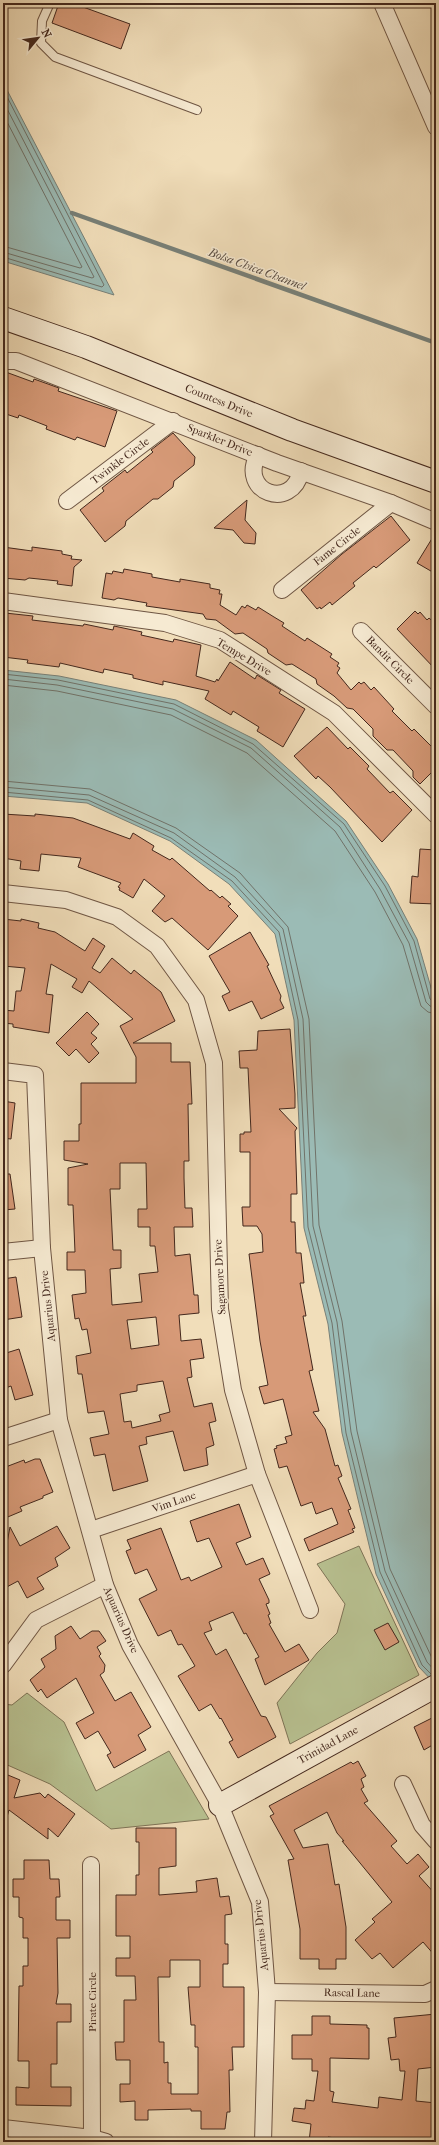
<svg xmlns="http://www.w3.org/2000/svg" width="439" height="2145" font-family="'IM FELL French Canon',serif">
<rect width="100%" height="100%" fill="#f1deba"/>
<filter id="stains"><feTurbulence type="fractalNoise" baseFrequency=".005" numOctaves="4"/><feColorMatrix values="0 0 0 0 .2 0 0 0 0 .09 0 0 0 0 .02 0 0 0 .5 -.17"/></filter>
<radialGradient id="worn" r=".72"><stop offset=".6" stop-color="#630" stop-opacity="0"/><stop offset="1" stop-color="#630" stop-opacity=".3"/></radialGradient>
<!-- green -->
<g fill="#b8c191" stroke="#7e7457">
<path d="M359,1546L419,1675L290,1744L277,1703L317,1653L337,1633L345,1604L317,1564Z"/>
<path d="M27,1693L64,1722L96,1791L169,1751L209,1819L111,1829L50,1784L3,1763V1704L12,1705Z"/>
</g>
<!-- water -->
<g fill="#9bbbb5" stroke="#788078">
<path d="M3,79L7,90L114,295L3,261Z"/>
<path d="M3,670L59,676L176,700L256,740L346,821L388,884L417,939L436,1005V1685L419,1667L376,1574L342,1433L328,1324L304,1228L294,1020L275,934L229,884L170,841L87,803L3,796Z"/>
</g>
<g fill="none" stroke-linecap="round" stroke-linejoin="round">
<!-- shore -->
<g stroke="#707269" stroke-width="1">
<path d="M3,89L104,285L102,287L3,257"/>
<path d="M3,101L94,277L92,278L3,252"/>
<path d="M3,114L82,267L80,268L3,246"/>
<path d="M3,674L58,680L174,704L253,744L344,824L385,886L414,941L430,999L436,1003"/>
<path d="M3,679L57,685L173,709L251,748L340,827L380,889L409,943L426,1002L430,1006L436,1008"/>
<path d="M3,685L57,691L171,715L247,753L335,831L375,892L403,945L421,1006L428,1012L436,1014"/>
<path d="M3,781L90,789L176,828L240,873L288,927L309,1019L319,1225L342,1321L357,1431L390,1569L432,1658L436,1663"/>
<path d="M3,787L89,795L174,833L235,877L283,929L303,1019L313,1226L337,1322L351,1432L385,1571L427,1662L436,1672"/>
<path d="M3,792L88,800L171,838L232,881L279,932L298,1020L308,1227L332,1323L346,1433L380,1572L422,1665L432,1675"/>
</g>
<!-- stream -->
<path stroke="#788078" stroke-width="4.5" d="M72,213L436,343"/>
</g>
<!-- building -->
<g fill="#d79a78" stroke="#44281d" fill-rule="evenodd">
<path d="M59,3H72L130,24L121,49L52,23Z"/>
<path d="M3,371L33,382L34,379L59,388L58,391L117,411L105,447L77,437L75,440L46,429L47,426L19,415L18,418L3,413Z"/>
<path d="M173,433L195,457L194,465L174,481L173,487L158,499H153L126,521L125,526L105,542L80,510L104,491L102,488L125,470L127,473L153,452L151,450Z"/>
<path d="M247,500L245,520L256,533L255,544L244,543L233,530L214,528Z"/>
<path d="M391,516L410,540L376,568L374,566L353,583L355,586L332,605L330,602L321,609L320,607L317,609L301,590L342,554Z"/>
<path d="M436,532V574L417,563Z"/>
<path d="M3,547L32,551V547L62,551V554L72,556L71,559L82,560L74,567L72,586L57,584L58,581L29,578L25,580L3,578Z"/>
<path d="M124,569L152,574V577L180,582V579L210,584V588L220,590L219,594H222L220,605L236,615L242,606L245,608L247,605L256,610L258,607L274,617L284,623L282,626L305,641L307,638L332,654L330,657L339,663L337,666L340,668L337,673L351,690L359,682L361,684L364,682L371,690L374,687L394,709L392,711L412,731L414,729L436,751V768L420,784L413,777V771L393,750H387L373,736V729L353,709L347,708L334,696L317,684L316,679L292,664L286,665L268,653L267,649L243,633L235,634L216,620L206,619L203,614L146,606L147,603L118,598L114,600L102,598L106,573L112,574L113,571L123,573Z"/>
<path d="M415,611L418,614L420,612L427,620L429,618L436,624V670L397,629Z"/>
<path d="M5,613L33,616L32,620L83,626L84,624L113,630L114,626L142,632L141,635L173,642L174,639L201,645L196,676L215,682L217,679L218,681L230,662L255,679L257,675L281,690L279,693L305,709L283,747L257,731L259,727L233,711L231,715L205,699L209,691L163,681V685L133,678V675L104,669L103,673L60,663L59,667L27,663L28,660L3,657Z"/>
<path d="M327,727L348,749L350,747L369,766L367,769L390,793L393,791L412,810L382,842L330,787L318,776L316,779L294,756Z"/>
<path d="M3,814L35,816V814L73,818L130,839L133,833L154,846L152,850L170,860L172,858L210,891L211,890L220,898L222,896L231,904L228,906L238,916L208,950L172,918L165,922L152,911L165,896L144,879L133,898L119,890L120,888L118,887L121,883L78,867L81,858L41,854L39,871L20,869L21,861L3,858Z"/>
<path d="M420,849L436,850V904L410,903L412,876L418,877Z"/>
<path d="M3,919L21,921V919L39,923L38,928L55,932L85,951L93,938L105,946L92,968L100,973L112,958L131,974L134,970L161,992L175,1021L133,1043H171V1062H190L192,1104H188L189,1161H184V1178L185,1208H192L193,1227H174L175,1256L190,1254L194,1295H198L199,1313L179,1315L181,1341L201,1339L204,1358L190,1360L192,1377L187,1378L194,1407L212,1403L216,1421L209,1423L214,1445L206,1448L208,1465L184,1471L173,1431L146,1437L147,1444L139,1446L148,1481L113,1491L105,1454L94,1456L90,1438L109,1434L104,1411L88,1413L82,1374H78L76,1356L91,1353L87,1329L82,1330L79,1318L75,1319L72,1295L86,1293L85,1270H67V1252H75L73,1205H68V1168L88,1164L64,1160V1141H79V1124H81V1083H136V1057L120,1026L133,1019L89,981L82,993L72,987L77,979L51,964L46,994L53,995L49,1033L13,1027V1024L3,1023V1010L14,1011L16,991H21L25,968L3,966ZM120,1163H146L147,1209H138V1227H150V1246H155L158,1272L139,1274L142,1302L112,1305L110,1269L121,1268V1250H113L110,1189H120ZM156,1317L159,1345L131,1349L127,1320ZM163,1381L170,1412L159,1415L161,1421L132,1428L131,1421L124,1422L120,1394L137,1391V1385Z"/>
<path d="M250,932L269,965L267,966L281,996L280,1000L284,1008L261,1019L252,1001L229,1011L222,996L230,992L209,956Z"/>
<path d="M87,1012L99,1024L91,1033L97,1038L91,1044L99,1053L89,1063L76,1049L69,1056L56,1043Z"/>
<path d="M290,1029L295,1094V1108L279,1109L297,1128L295,1131L297,1194H291V1222H295L296,1253H301L304,1283H300L306,1316H303L313,1370L309,1371L319,1411L313,1412L325,1429L335,1466L338,1465L342,1476L338,1478L351,1509L348,1510L355,1528L352,1529L354,1532L309,1551L304,1539L338,1524L332,1508L316,1514L312,1502L301,1506L287,1466L279,1468L274,1449L277,1448L276,1446L287,1443L285,1437L292,1435L283,1399L264,1404L259,1387L268,1385L260,1341L249,1254L263,1252L262,1234L257,1226H243L242,1207H250V1152H240V1134H244V1132H251L248,1068H240L239,1051L257,1050L258,1031Z"/>
<path d="M3,1101L15,1103L11,1139L3,1138Z"/>
<path d="M3,1174H10L15,1209L3,1210Z"/>
<path d="M16,1277L22,1317L3,1320V1279Z"/>
<path d="M19,1349L33,1395L15,1400L11,1386L3,1389V1354Z"/>
<path d="M35,1459H40L53,1492L43,1496V1498L20,1507L22,1511L3,1519V1468L24,1460L25,1463Z"/>
<path d="M239,1504L251,1537L236,1543L246,1565L263,1558L270,1574L259,1579L269,1600V1603L266,1604L270,1614L268,1615L271,1623L269,1624L285,1652L299,1644L309,1660L265,1685L255,1659L259,1657L246,1633L244,1634L233,1612L209,1622L212,1630L204,1633L216,1655L226,1649L261,1716L266,1717L276,1737L238,1758L229,1742L233,1740L221,1718L220,1719L211,1704L199,1711L178,1676L195,1666L182,1644L178,1645L171,1630L158,1636L139,1599L157,1590L147,1569L135,1574L126,1551L131,1549L127,1540L161,1528L181,1580L189,1577L191,1581L222,1567L209,1538L197,1542L190,1521Z"/>
<path d="M57,1526L70,1548L55,1558L58,1566L37,1578L44,1589L27,1598L18,1581L3,1589V1549L6,1548L10,1527L20,1546Z"/>
<path d="M388,1623L399,1642L385,1650L374,1630Z"/>
<path d="M71,1626L80,1639L92,1631H99L106,1641L97,1647L101,1654L99,1656L105,1665L104,1672L100,1675L115,1701L131,1692L151,1727L138,1735L146,1750L114,1768L107,1755L111,1753L98,1731L85,1739L76,1723L94,1713L76,1678L47,1698L41,1689L38,1692L30,1680L45,1667L41,1659L56,1649L55,1636Z"/>
<path d="M436,1716V1743L424,1750L414,1727Z"/>
<path d="M358,1761L366,1776L361,1779L364,1787L361,1789L368,1801L364,1803L397,1841L391,1846L407,1864L418,1854L429,1867L419,1876L436,1895V1957L423,1942L393,1968L380,1953L372,1959L355,1940L375,1922L372,1919L392,1902L342,1841H344L337,1833L327,1812L294,1830L303,1848L328,1844L335,1885L339,1884L346,1927V1959H336V1969H319V1959H300V1929L288,1860L294,1859L270,1816L274,1814L269,1806L351,1762L353,1764Z"/>
<path d="M3,1773L20,1780L14,1798L40,1793L45,1798L48,1794L75,1814L58,1837L48,1828V1839L9,1810L5,1824L3,1823Z"/>
<path d="M136,1828H176V1866L159,1868V1895L197,1892L196,1881L217,1878L220,1897L229,1896L232,1914L225,1915V1944H228V1964H223V1987H244V2047H232L233,2070H229L230,2112H227L225,2129H201V2111H191V2109L148,2110V2120H135V2101L120,2102V2084H130V2060H116L115,2042H124V2000H136L135,1976H116V1958H130V1936H116V1895H136V1875H139V1842H136ZM170,1960H200V1987H188L191,2025H195V2047H198V2094H171V2083H168V2062L164,2063V2042H159L158,1977H170Z"/>
<path d="M24,1860H49L50,1879H59L60,1897H56V1920H70V1938H57L58,1993L56,2004H71V2022H57V2064H51V2087H71V2106L16,2105V2087L29,2088V2061H18L19,1986H23V1966H28V1938H23V1918L19,1917V1897H13V1879H24Z"/>
<path d="M436,2014V2067L418,2069L416,2101L436,2103V2140L434,2139L433,2142H365L328,2137L327,2142H309L311,2124L292,2121L294,2108L305,2109L306,2100L314,2101L318,2071H312V2059H292V2035H312V2016H330V2024L367,2025V2028H369V2059L330,2058V2091L334,2092L332,2102L378,2108L379,2097L402,2100L405,2071H400L399,2059L391,2060L388,2038L396,2037L394,2018Z"/>
</g>
<g fill="none" stroke-linecap="round" stroke-linejoin="round">
<!-- lane casing -->
<g stroke="#6f5644" stroke-width="10">
<path id="lane" d="M50,3L42,21L41,43L55,57L197,110"/>
</g>
<!-- street casing -->
<g stroke="#6f5644" stroke-width="18">
<g id="street">
<path d="M382,3L436,127"/>
<path d="M3,361H16L277,463L391,503L436,522"/>
<path d="M258,455C238,492 292,512 301,471"/>
<path d="M67,501L173,421"/>
<path d="M282,590L391,503"/>
<path d="M3,601L165,623L220,640L334,713L436,815"/>
<path d="M361,631L436,706"/>
<path d="M3,893L66,900L117,917L157,946L196,1000L214,1063L220,1309L233,1390L257,1474L310,1610"/>
<path d="M3,1071L35,1075L42,1248L59,1420L105,1585L130,1645L220,1805L260,1902L267,1992L263,2142"/>
<path d="M3,1252L42,1248"/>
<path d="M3,1438L59,1420"/>
<path d="M91,1530L257,1474"/>
<path d="M3,1665L36,1620L105,1585"/>
<path d="M403,1784L422,1825L436,1841"/>
<path d="M91,1865L92,2138"/>
<path d="M267,1992L425,1994L436,1989"/>
<path d="M3,2128L92,2138L106,2142"/>
</g>
</g>
<!-- secondary casing -->
<g stroke="#44281d" stroke-width="24">
<g id="secondary">
<path d="M3,318L86,347L292,430L436,482"/>
<path d="M220,1805L436,1686"/>
</g>
</g>
<!-- lane -->
<use href="#lane" stroke="#f6ead2" stroke-width="8"/>
<!-- street -->
<use href="#street" stroke="#f6ead2" stroke-width="16"/>
<!-- secondary -->
<use href="#secondary" stroke="#f6ead2" stroke-width="22"/>
</g>
<g text-anchor="middle" dominant-baseline="central" stroke-width="3" stroke-linejoin="round" paint-order="stroke">
<!-- street labels -->
<g font-size="11" fill="#44281d" stroke="#f6ead2">
<text transform="translate(219 401) rotate(22)">Countess Drive</text>
<text transform="translate(220 440) rotate(22)">Sparkler Drive</text>
<text transform="translate(120 461) rotate(-37)">Twinkle Circle</text>
<text transform="translate(337 546) rotate(-38)">Fame Circle</text>
<text transform="translate(244 657) rotate(31)">Tempe Drive</text>
<text transform="translate(390 660) rotate(45)">Bandit Circle</text>
<text transform="translate(220 1277) rotate(-93)">Sagamore Drive</text>
<text transform="translate(48 1306) rotate(-96)">Aquarius Drive</text>
<text transform="translate(174 1502) rotate(-19)">Vim Lane</text>
<text transform="translate(121 1620) rotate(66)">Aquarius Drive</text>
<text transform="translate(328 1745) rotate(-29)">Trinidad Lane</text>
<text transform="translate(261 1935) rotate(-96)">Aquarius Drive</text>
<text transform="translate(352 1993) rotate(1)">Rascal Lane</text>
<text transform="translate(92 2002) rotate(-90)">Pirate Circle</text>
</g>
<!-- water labels -->
<g font-size="12" font-style="italic" fill="#5a4d43" stroke="#f6ead2">
<text transform="translate(257 269) rotate(20)">Bolsa Chica Channel</text>
</g>
</g>
<!-- margin -->
<rect width="439" height="2145" fill="none" stroke="#f1deba" stroke-width="16"/>
<rect x="4" y="4" width="431" height="2137" fill="none" stroke="#44281d" stroke-width="2"/>
<rect x="8" y="8" width="423" height="2129" fill="none" stroke="#44281d"/>
<!-- north arrow -->
<g transform="translate(38 38) rotate(61)" stroke="#f6ead2" stroke-width="3" paint-order="stroke">
<path d="M0-3L7 15L0 10L-7 15Z" fill="#44281d"/>
<text y="-6" font-size="11" font-weight="bold" text-anchor="middle" fill="#44281d">N</text>
</g>
<rect width="100%" height="100%" filter="url(#stains)"/>
<rect width="100%" height="100%" fill="url(#worn)"/>
</svg>
